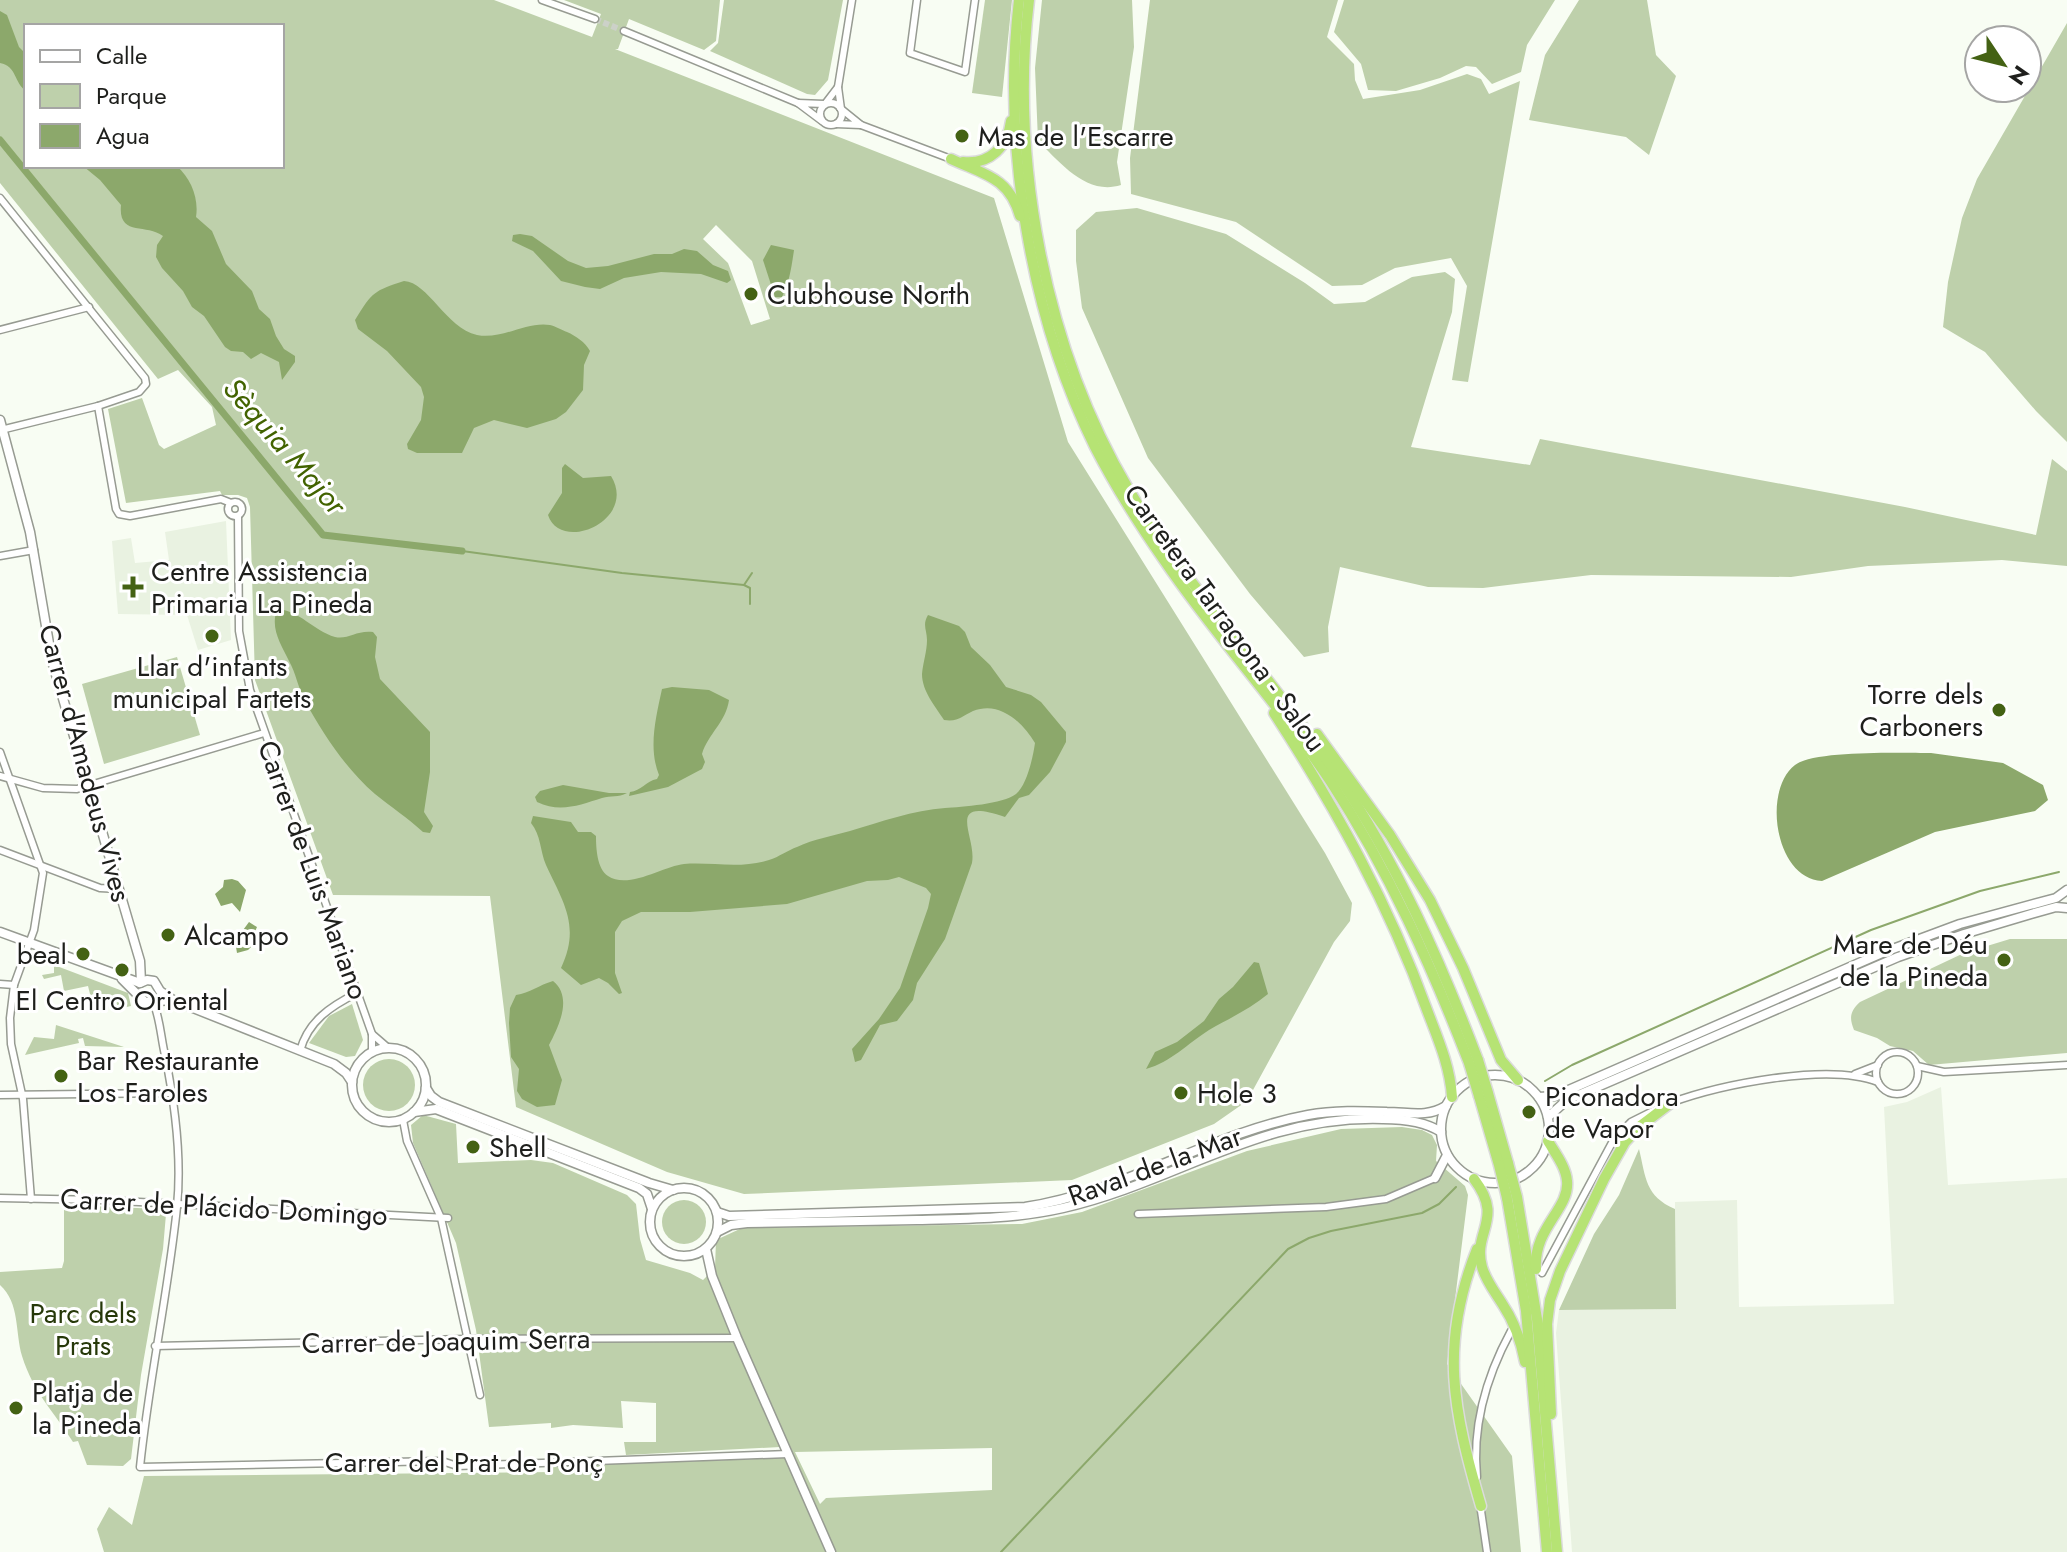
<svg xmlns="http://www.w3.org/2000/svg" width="2067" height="1552" font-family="Jost,sans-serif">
<rect width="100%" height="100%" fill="#f8fdf3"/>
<!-- built -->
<g fill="#e9f2e1">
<path d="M226,521L231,640L198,650L187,615L118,614L112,541L131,538L135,563L169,560L165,532Z"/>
<path d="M1941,1087L1948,1185L2067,1178V1552H1572L1556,1333L1559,1310L1675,1309V1202L1737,1200L1739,1307L1894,1304L1884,1107L1907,1102Z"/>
</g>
<!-- green -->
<g fill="#bed0ab" fill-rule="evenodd">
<path d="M0,0H494L592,37L601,14L564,0H720L716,41L704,50L629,19L618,49H615L994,198L1068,442L1325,853L1352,903L1350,921L1334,942L1247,1101L1214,1124L1072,1180L744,1194L667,1172L516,1107L490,896L333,895L255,680L250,507L247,498L238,495H222L220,491L126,503L108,409L142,398L159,445L164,449L216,425L212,407L178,370L158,379L0,183ZM26,26H282V166H26ZM716,225L752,261L770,319L751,325L728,263L703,239Z"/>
<path d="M724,0H843L828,80L815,95L807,94L710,51L718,43Z"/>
<path d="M985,0H1012L1002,97L972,93Z"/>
<path d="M1042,0H1132L1134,47L1117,162L1121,185C1086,196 1060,162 1038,141L1035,68Z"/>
<path d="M1150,0H1338L1327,37L1354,64L1355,80L1363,99L1420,90L1467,74L1481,79L1489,94L1520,81L1468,382L1452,380L1467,286L1451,258L1395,268L1362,285L1332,286L1236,222L1131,194L1130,158Z"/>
<path d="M1344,0H1555L1527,45L1521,72L1492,84L1476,67L1466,66L1440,78L1396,91L1368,90L1361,64L1334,32Z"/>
<path d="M1579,0H1647L1656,55L1676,76L1649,155L1626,137L1529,120L1545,55Z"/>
<path d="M2067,23V442L2036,411L1985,352L1943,327L1948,282L1962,218L1977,179Z"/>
<path d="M1137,208L1226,234L1305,283L1334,304L1365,302L1412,277L1445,272L1455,279L1452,312L1411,447L1530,465L1540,439L1905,507L2036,535L2052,459L2067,471V566L2002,560L1868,566L1791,577L1591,575L1483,588L1428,587L1340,567L1328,627L1329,652L1304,657L1250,594L1148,458L1082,308L1076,261V230L1096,212Z"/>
<path d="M177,657L200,735L104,764L82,684Z"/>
<path d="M2010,939H2067V1053L1929,1065L1913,1051L1890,1046L1877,1038L1854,1030C1849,1018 1850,1011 1860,1002L1964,953Z"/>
<path d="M54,965L128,993L131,1006L118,1009L115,997L92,1002L88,986L64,991L61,975L44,979L42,975L54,973Z"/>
<path d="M352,1004L363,1040L355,1056L346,1057L309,1043L329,1016Z"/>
<path d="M56,1025L124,1047L85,1046L83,1038L78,1039L79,1043L25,1055L34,1037L54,1039Z"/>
<circle cx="389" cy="1085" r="26"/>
<path d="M423,1115L456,1124L458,1163L531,1160L553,1163L627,1195L636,1204L640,1239L646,1260L690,1273L703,1280L715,1268L716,1240L742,1228L1022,1224L1082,1212L1247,1151L1341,1129L1402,1127L1422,1130L1432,1135L1437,1145L1436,1161L1465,1186L1468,1195L1447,1364L1512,1456L1521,1552H104L97,1529L109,1507L132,1525L144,1476L552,1472L553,1466L785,1458L780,1447L626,1455L624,1442H656V1403L621,1401L623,1428L573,1425L551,1428V1423L489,1427L476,1330L456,1243L413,1143L411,1125ZM992,1448V1490L826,1498L820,1504L795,1452Z"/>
<path d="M1639,1149C1646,1178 1645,1196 1675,1209L1676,1309L1559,1310L1594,1234L1619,1195Z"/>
<circle cx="684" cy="1222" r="22"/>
<path d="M64,1205L161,1209L166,1214L163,1249L141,1375L131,1459L123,1466L87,1465L78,1441L73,1442C53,1410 34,1394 22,1356C15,1332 20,1303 0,1285V1272L62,1268L64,1261Z"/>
</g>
<!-- water -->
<g fill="#8ca86b">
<path d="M0,11L7,15L19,47L26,54V91C14,83 17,66 0,63Z"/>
<path d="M83,166H177C191,179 199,198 196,217L212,231L226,264L252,291L259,309L270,319L276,336L284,349L295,356V362L282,380L279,362L261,353L251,359L243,352L231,351L225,347L204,316L192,307L183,291L162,268L156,257L157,245L163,236C146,223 118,237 121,205L100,180Z"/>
<path d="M520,234L532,236L568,261L586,268L608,266L654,254H672L684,249L697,251L713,265L728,271L731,280L727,283L701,274L661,272L624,278L600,289L585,287L561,281L533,251L512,241L513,235Z"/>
<path d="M771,245L794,250C792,264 789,285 782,297H775L763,260Z"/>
<path d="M404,281C428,282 446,328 477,335C502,340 527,321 550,325C555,326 562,330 567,332C576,336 585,342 590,351L584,365L583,390L566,412L556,419L527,428L494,420L474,428L462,453H417L408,449L407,444L421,420L424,397L421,387L387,351L358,329L355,320C373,291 374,291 404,281Z"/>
<path d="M565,464L583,478L611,476C638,520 561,554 548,515L562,493V468Z"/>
<path d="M277,609C299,610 314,631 335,637C348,640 356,630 373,632L377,637L375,657L380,679L430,732V772L424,812L433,826L430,833L423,832C408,818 391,807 375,794C346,769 323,734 305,701C298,688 296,673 289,661C281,644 270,629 277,609Z"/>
<path d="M928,615L959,626L965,632L971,647L990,665L1006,687L1031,695L1041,702L1066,732V742L1050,772L1029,795L1019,798L1005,817C943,796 977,836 972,863L945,939L917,983L913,1000L897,1021L880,1025L861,1060L855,1062L852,1049L879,1019L900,988L928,908L931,894L926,888L899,877L888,880L867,881L787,904L690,912H641L622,921L615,932V973L622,993L619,994L608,983L599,978L581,985L561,968C581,926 563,902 546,865C540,851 541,835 531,823L533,816L571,822L578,832H591L596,836C596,848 597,869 608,876C628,890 664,866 684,864C713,862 741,869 769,860C779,857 788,850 797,847C814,839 832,836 850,831C880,822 914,810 945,808C962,807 1003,804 1016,794C1027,785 1033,757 1035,743C1023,723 1000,700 973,711C962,716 959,722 944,720C935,706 922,691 922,674C923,663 927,651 927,640C927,630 922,625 928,615Z"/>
<path d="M672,687L709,690L729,700C726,722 708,734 702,754L705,762L702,769L668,787L629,796L630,792C641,791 646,781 657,779L659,775C648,748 656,717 662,689Z"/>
<path d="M1931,753L2003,763L2043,785L2048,800L2035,811L1935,832L1822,881C1775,879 1762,790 1795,765C1814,750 1903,753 1931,753Z"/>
<path d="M563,785L609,793H627C618,798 611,795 602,798C580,805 560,813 537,802L535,797L540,791Z"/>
<path d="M232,879L238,881L246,890L240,912L232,903L221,906L215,894L223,887L224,880Z"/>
<path d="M249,922L257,927L253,936V945L248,950L237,953L235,941Z"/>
<path d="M1254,962L1259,963L1268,994C1250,1009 1230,1018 1209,1030C1187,1044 1171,1062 1146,1069L1155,1052L1177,1042L1204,1021L1219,999L1233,987Z"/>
<path d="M553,981C573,997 559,1026 549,1045L562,1080L555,1105L537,1107L522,1099L517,1091L519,1069L511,1057L509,1023L510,1008L516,995C530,993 539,985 553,981Z"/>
</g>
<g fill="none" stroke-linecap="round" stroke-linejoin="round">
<!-- stream -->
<g stroke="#8ca86b" stroke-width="2">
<path d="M462,551L622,573L744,585L750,588V604"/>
<path d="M744,585L752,573"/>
<path d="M1545,1081L1572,1065L1871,930L1980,891L2059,872"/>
<path d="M1001,1552L1288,1249L1309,1238L1331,1231L1422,1213L1439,1204L1456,1187"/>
</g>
<!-- canal -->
<path stroke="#8ca86b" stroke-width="7" d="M0,140L323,535L462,551"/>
<!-- minor-tunnel -->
<path stroke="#ccd1c8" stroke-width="6" stroke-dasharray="6 3" stroke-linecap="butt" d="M595,19L624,31"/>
<!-- minor casing -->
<g stroke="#979b92" stroke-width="9">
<g id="minor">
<path d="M542,0L595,19"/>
<path d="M917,0L910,53L965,72L975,0"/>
<path d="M624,31L798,103"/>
<path d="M838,87L852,0"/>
<circle cx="831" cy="114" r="11"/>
<path d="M825,104L838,87L841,109"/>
<path d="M822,121L798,103L824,104"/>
<path d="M836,124L861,125L840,108"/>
<path d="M861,125L951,159"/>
<path d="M0,198L145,378L146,384L139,392L98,406L1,430"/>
<path d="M0,330L89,307"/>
<path d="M98,406L116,509L119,514L130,516L221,499L231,503"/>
<circle cx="235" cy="509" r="7"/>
<path d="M238,516L239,631L250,690L372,1034"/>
<path d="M0,556L34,550"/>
<path d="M0,752L43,873L34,930L14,985L10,1018L11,1044L23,1099L31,1199"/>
<path d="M0,776L43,788L77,789L264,733"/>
<path d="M0,850L100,888L119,889"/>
<path d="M0,984L14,985"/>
<path d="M153,1002C160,1017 161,1039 165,1055C175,1104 182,1157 177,1207C168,1294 149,1379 140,1467L442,1461L457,1466L788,1454"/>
<path d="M300,1051C308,1021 331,1006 357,993"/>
<circle cx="1897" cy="1073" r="21"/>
<path d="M372,1052V1034L387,1047"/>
<path d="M1917,1066L1944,1072L2067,1065"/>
<path d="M1855,1074L1878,1065"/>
<path d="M0,1095L173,1093"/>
<path d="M1670,1103C1719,1085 1828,1062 1878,1082"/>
<path d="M403,1120L407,1141L441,1218L480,1395"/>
<path d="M0,1198L100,1200L448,1218"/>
<path d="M1138,1214L1326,1207L1386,1199L1435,1178"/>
<path d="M1542,1273L1614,1139L1631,1122L1659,1108"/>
<path d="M155,1346L466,1339L737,1338"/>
<path d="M1477,1477C1472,1425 1486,1377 1511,1331"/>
<path d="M1480,1504L1487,1552"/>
</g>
</g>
<!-- tertiary casing -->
<g stroke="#979b92" stroke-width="11">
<g id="tertiary">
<path d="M0,420L30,532L52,661L140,961L141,982"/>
<path d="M0,932L140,983"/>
<path d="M122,979L145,1002L172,1000"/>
<path d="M140,983L147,980L154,981L160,991L173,1000L334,1064L346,1073L352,1082"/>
<circle cx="389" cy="1085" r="37"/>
<circle cx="1495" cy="1129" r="54"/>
<path d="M426,1088L431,1096L439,1102L649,1183L673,1190"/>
<path d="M1539,1097L1555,1096L1882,953L1960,924L2056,898L2067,890"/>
<path d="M414,1112L436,1109L639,1188L647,1194L652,1209"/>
<path d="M1548,1117L1567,1100L1898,957L1964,934L2031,914L2056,907L2067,908"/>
<path d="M1435,1178L1447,1155"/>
<circle cx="684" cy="1222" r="34"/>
<path d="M717,1212L729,1216L1025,1207C1125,1192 1210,1133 1308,1115C1334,1110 1361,1111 1387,1112C1409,1112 1426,1118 1446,1106"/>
<path d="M717,1232L731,1225L747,1223C804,1222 860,1221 917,1220C966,1219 1015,1219 1063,1208C1176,1182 1260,1115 1383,1119C1403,1119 1424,1121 1441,1132"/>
<path d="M706,1249L712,1276L737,1338L831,1552"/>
</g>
</g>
<!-- trunk casing -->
<g stroke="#dbdbdb" stroke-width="13">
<g id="trunk">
<path d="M1019,0C1002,145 1030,316 1095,447C1115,486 1139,524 1164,560C1216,637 1280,705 1331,782C1389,871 1431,965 1469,1063"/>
<path d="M1029,0C1010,162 1045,349 1129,490C1189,590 1271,676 1336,773C1397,863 1440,960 1478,1060"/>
<path d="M951,159C983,174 1009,177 1020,216"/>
<path d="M963,162C990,165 1008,146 1011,121"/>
<path d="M1274,713C1335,807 1389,904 1427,1010C1438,1039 1450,1066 1452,1097"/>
<path d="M1317,734L1390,835L1430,900L1463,968L1501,1060L1518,1080"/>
<path d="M1488,1093L1508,1163"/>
<path d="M1479,1096L1499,1165"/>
<path d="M1474,1179C1505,1220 1472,1231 1482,1267C1486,1281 1495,1292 1503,1305C1515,1323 1521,1341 1525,1362"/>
<path d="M1517,1197L1537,1319L1557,1552"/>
<path d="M1507,1198L1526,1311L1547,1552"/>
<path d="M1477,1249C1439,1345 1453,1410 1481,1506"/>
<path d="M1536,1269C1533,1228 1570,1209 1567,1181C1566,1167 1555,1153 1548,1141"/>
<path d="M1551,1414L1547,1324L1550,1300L1560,1271L1604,1179L1625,1142L1639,1127L1672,1102"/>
</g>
</g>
<!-- minor -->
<use href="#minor" stroke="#fff" stroke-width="6"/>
<!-- tertiary -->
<use href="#tertiary" stroke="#fff" stroke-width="8"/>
<!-- trunk -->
<use href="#trunk" stroke="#b6e374" stroke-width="10"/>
<!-- trunk-bridge casing -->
<g stroke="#dbdbdb" stroke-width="13" stroke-linecap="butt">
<g id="trunk-bridge">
<path d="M1478,1060L1488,1093"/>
<path d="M1469,1063L1479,1096"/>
<path d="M1508,1163L1517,1197"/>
<path d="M1499,1165L1507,1198"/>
</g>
</g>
<!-- trunk-bridge -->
<use href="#trunk-bridge" stroke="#b6e374" stroke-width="10"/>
</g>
<!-- markers -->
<g fill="#446214" stroke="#fff" stroke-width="3">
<circle cx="962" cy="136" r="8"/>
<circle cx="751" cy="294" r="8"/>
<path d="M129 575h8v8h8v8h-8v8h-8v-8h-8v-8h8z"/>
<circle cx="212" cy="636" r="8"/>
<circle cx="1999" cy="710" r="8"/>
<circle cx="168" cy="935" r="8"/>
<circle cx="83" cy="954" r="8"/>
<circle cx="2004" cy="960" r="8"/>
<circle cx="122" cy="970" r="8"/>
<circle cx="61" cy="1076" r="8"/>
<circle cx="1181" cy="1093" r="8"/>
<circle cx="1529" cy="1112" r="8"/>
<circle cx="473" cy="1147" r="8"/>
<circle cx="16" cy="1408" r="8"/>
</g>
<g text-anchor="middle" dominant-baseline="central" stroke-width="6" stroke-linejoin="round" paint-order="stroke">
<!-- poi labels -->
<g font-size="28" fill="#1e1f1c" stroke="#fff" text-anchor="start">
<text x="978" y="136">Mas de l'Escarre</text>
<text x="767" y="294">Clubhouse North</text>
<text x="151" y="571">Centre Assistencia<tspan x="151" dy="32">Primaria La Pineda</tspan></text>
<text x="212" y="666" text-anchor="middle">Llar d'infants<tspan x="212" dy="32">municipal Fartets</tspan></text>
<text x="1983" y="694" text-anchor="end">Torre dels<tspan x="1983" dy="32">Carboners</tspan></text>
<text x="184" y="935">Alcampo</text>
<text x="1988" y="944" text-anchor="end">Mare de Déu<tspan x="1988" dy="32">de la Pineda</tspan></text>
<text x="67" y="954" text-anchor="end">beal</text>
<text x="122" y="1000" text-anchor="middle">El Centro Oriental</text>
<text x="77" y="1060">Bar Restaurante<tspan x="77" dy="32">Los Faroles</tspan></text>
<text x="1197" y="1093">Hole 3</text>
<text x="1545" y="1096">Piconadora<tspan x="1545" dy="32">de Vapor</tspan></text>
<text x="489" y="1147">Shell</text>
<text x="32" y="1392">Platja de<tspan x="32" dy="32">la Pineda</tspan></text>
</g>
<!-- street labels -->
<g font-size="28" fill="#1e1f1c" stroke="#fff">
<text transform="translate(1225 618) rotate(54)">Carretera Tarragona - Salou</text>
<text transform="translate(85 763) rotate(75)">Carrer d'Amadeus Vives</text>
<text transform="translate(313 870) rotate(70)">Carrer de Luis Mariano</text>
<text transform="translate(1155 1166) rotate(-20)">Raval de la Mar</text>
<text transform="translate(224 1207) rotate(3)">Carrer de Plácido Domingo</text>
<text transform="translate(446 1341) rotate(-1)">Carrer de Joaquim Serra</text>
<text x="464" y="1462">Carrer del Prat de Ponç</text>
</g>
<!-- park labels -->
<g font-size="28" fill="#263809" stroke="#fff">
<text x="83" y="1313">Parc dels<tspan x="83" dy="32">Prats</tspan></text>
</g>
<!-- water labels -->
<g font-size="30" font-style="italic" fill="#426300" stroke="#fff">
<text transform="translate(285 446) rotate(49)">Sèquia Major</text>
</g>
</g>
<!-- legend -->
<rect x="24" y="24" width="260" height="144" fill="#ffffff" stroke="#a5a5a4" stroke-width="2"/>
<rect x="40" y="50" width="40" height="12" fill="#ffffff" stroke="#a5a5a4" stroke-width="2"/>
<text x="96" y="64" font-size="24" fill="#1e1f1c">Calle</text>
<rect x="40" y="84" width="40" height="24" fill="#bed0ab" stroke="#a5a5a4" stroke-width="2"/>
<text x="96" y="104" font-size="24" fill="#1e1f1c">Parque</text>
<rect x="40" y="124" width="40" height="24" fill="#8ca86b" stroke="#a5a5a4" stroke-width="2"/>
<text x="96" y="144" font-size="24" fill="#1e1f1c">Agua</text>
<!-- north arrow -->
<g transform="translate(2003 64) rotate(125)"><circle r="38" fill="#ffffff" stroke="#a5a5a4" stroke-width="2"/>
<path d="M0-6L14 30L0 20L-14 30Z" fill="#446214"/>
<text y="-12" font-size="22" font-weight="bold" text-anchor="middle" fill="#1e1f1c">N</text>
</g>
</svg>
